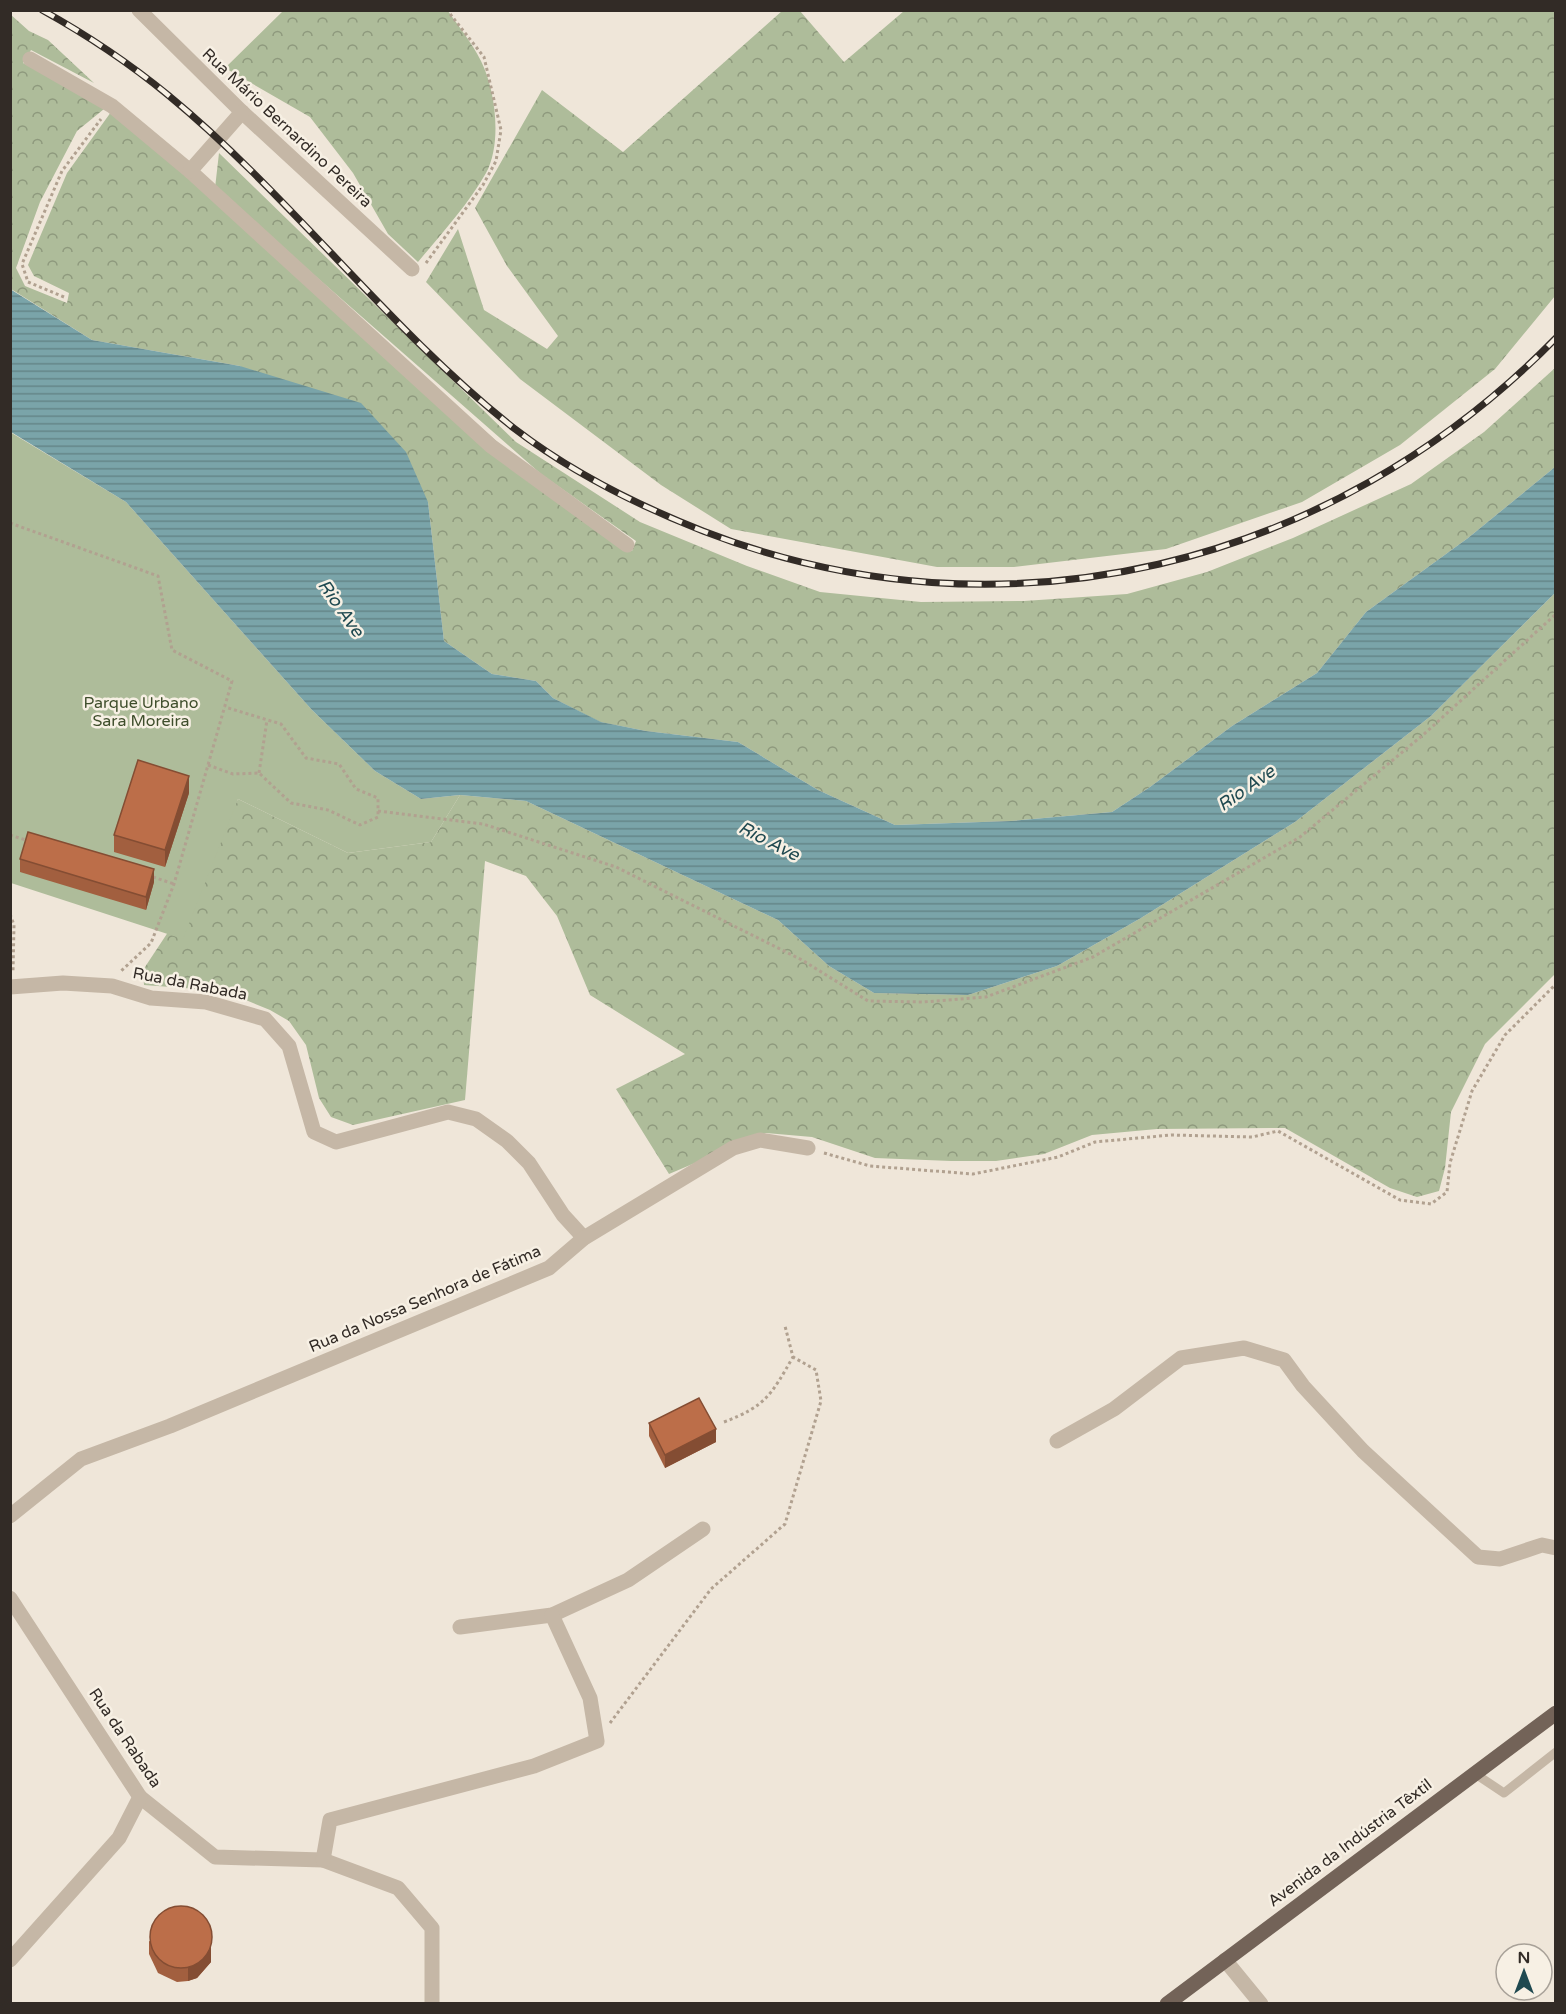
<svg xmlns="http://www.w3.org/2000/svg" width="1566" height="2014" font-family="'Varela Round',sans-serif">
<defs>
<pattern id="forest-crowns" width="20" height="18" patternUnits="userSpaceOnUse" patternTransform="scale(1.5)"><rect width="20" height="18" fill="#aebc9a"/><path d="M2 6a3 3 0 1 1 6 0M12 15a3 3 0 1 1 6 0" fill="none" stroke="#8e997d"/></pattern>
<pattern id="water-rules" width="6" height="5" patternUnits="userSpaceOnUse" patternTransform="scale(1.5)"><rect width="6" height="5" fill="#7aa4a9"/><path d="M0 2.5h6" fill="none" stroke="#658689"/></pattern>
</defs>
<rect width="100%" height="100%" fill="#efe6d9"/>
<!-- forest -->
<g fill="url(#forest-crowns)">
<path d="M283,11H448C459,27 472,43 481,61C496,91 502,144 486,173C468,205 441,234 418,262L388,234L353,173L310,117L225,68Z"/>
<path d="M782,11H800L844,62L904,11H1555V296L1495,369L1400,445L1302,502L1166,549L1014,567H937L731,529L661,485L520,379L426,282L458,229L484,310L547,349L558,336L507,266L475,208L542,90L623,152Z"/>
<path d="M10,14L29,31L48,40L94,83L31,50L23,63L72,87L104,109L77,131L40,202L16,268L25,286L67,303L69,293L34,276L28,265L67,173L111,112L187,170L582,516L632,551L636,541L541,474L215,188L219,153L516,442L640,522L747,566L820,592L921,602L1024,601L1127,594L1207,572L1293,538L1411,484L1484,432L1555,368V467L1468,538L1366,612L1317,673L1232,726L1150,787L1112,812L1011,821L895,825L818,790L738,742L646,731L600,722L553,698L536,681L492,674L444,641L428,502L240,366L92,340L11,289Z"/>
<path d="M1555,593V974L1485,1044L1451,1112L1445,1168L1439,1191L1417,1197L1390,1188L1285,1128L1157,1129L1092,1135L1044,1154L996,1161H951L875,1158L812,1137L766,1133L669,1174L616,1089L685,1054L590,995L557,916L526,876L485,861L465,1100L353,1125L331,1117L319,1098L306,1045L289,1021L270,1010L224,991L144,985L143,970L182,911L238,799L348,853L431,842L460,795L526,801L778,920L829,966L874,993L968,995L1057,966L1141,918L1295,822L1431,716Z"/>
</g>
<!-- green -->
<path fill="#aebc9a" d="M10,432L126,502L312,710L375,771L421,799L460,795L431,842L348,853L238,799L183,939L11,883Z"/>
<!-- water -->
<path fill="url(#water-rules)" d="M10,289L92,340L240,366L361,403L406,452L428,502L444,641L492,674L536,681L553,698L601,722L646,731L738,742L818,790L895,825L1011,821L1112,812L1150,787L1232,726L1317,673L1366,612L1468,538L1555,467V593L1431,716L1295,822L1141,918L1057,966L968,995L874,993L829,966L778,920L526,801L460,795L421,799L375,771L312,710L126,502L11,432Z"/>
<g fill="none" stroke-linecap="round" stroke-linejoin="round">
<!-- path -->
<g stroke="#b1a190" stroke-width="3" stroke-dasharray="3 3" stroke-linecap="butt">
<path d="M426,263L483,185L496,161L501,130L484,57L447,10"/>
<path d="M64,297L28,282L22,264L62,171L101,119"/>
<path d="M10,523L158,576L172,650L232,681L174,884L151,943L120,972"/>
<path d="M208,765L233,774L259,773L291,803L328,810L360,825L378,817V798L356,789L339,764L306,758L281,724L225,707"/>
<path d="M259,773L267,720"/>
<path d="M378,811L483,824L616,867L802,960L868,1001L923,1002L986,997L1093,957L1300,837L1423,735L1556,614"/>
<path d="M10,835L29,841"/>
<path d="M153,877L174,884"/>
<path d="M10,914L14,925L13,971"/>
<path d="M824,1153L870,1166L973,1174L1058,1157L1095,1142L1171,1135L1252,1137L1278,1131L1400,1200L1431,1204L1447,1192L1450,1163L1472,1091L1505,1035L1556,984"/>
<path d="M724,1422C766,1406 771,1395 793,1357L785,1326"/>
<path d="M610,1723L711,1589L785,1524L821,1401L816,1370L793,1357"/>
</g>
<!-- service -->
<path stroke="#c5b7a6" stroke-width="9" d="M1474,1773L1504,1793L1556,1752"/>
<!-- minor -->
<g stroke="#c5b7a6" stroke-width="15">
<path d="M139,10L242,112L412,269"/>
<path d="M30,59L112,106L190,171L491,446L627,545"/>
<path d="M190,171L242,112"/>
<path d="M10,987L63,983L112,986L151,998L206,1002L265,1019L289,1046L314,1132L336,1142L448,1112L476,1119L507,1141L529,1163L563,1215L584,1238"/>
<path d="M1057,1441L1114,1409L1181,1358L1244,1348L1284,1360L1303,1386L1363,1451L1478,1557L1500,1559L1542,1545L1556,1548"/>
<path d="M10,1516L81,1459L170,1426L549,1268L584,1238L733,1148L760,1140L808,1148"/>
<path d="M10,1598L140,1797L215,1857L323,1860L398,1888L432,1928V2004"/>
<path d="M460,1627L552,1615L628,1580L703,1529"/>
<path d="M323,1860L330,1820L534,1766L597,1741L590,1698L552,1615"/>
<path d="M10,1960L119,1838L140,1797"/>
</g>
<!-- tertiary -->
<path stroke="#c5b7a6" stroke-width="15" d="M1225,1960L1261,2004"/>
<!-- primary -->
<path stroke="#736358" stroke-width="15" d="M1167,2004L1556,1713"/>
<!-- rail casing -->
<g stroke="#322b26" stroke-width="7">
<path id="rail" d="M42,10C87,35 129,63 168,95C292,197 388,329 515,429C571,472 637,505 703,531C1004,648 1332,567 1556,338"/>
</g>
<!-- rail -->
<use href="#rail" stroke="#f7f0e4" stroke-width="4.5" stroke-dasharray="14" stroke-linecap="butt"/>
</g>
<!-- wall -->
<g fill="#a25f3f">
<path d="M189,793L165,867L114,852V835Z"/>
<path d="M20,859L154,882L146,910L20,872Z"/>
<path d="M649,1423L716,1442L665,1468L649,1436Z"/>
<path d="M149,1941L211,1962L197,1978L188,1981L177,1982L158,1973L149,1954Z"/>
</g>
<!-- shaded-wall -->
<g fill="#844d33">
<path d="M189,776V793L165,867V850Z"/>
<path d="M154,869V882L146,910V897Z"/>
<path d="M716,1429V1442L665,1468V1455Z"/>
<path d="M211,1928V1962L197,1978L188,1981V1968Z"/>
</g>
<!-- building -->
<g fill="#bc6e49" stroke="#844d33" stroke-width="1.5">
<path d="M138,760L189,776L165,850L114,835Z"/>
<path d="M28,832L154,869L146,897L20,859Z"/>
<path d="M699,1398L716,1429L665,1455L649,1423Z"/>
<circle cx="181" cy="1937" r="31"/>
</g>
<g text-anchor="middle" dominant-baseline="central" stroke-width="5" stroke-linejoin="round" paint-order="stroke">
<!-- street labels -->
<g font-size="16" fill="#322b26" stroke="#f7f0e4">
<text transform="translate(287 128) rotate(43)">Rua Mário Bernardino Pereira</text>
<text transform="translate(190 984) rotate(11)">Rua da Rabada</text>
<text transform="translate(425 1299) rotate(-23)">Rua da Nossa Senhora de Fátima</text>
<text transform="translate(125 1738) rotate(56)">Rua da Rabada</text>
<text transform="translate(1350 1843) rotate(-37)">Avenida da Indústria Têxtil</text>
</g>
<!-- park labels -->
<g font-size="16" fill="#3f4e2c" stroke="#f7f0e4">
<text x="141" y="703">Parque Urbano<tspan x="141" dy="18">Sara Moreira</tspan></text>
</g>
<!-- water labels -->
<g font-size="18" font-style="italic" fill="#1f4950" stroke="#f7f0e4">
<text transform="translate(341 608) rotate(55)">Rio Ave</text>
<text transform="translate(1246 788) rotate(-35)">Rio Ave</text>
<text transform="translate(769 841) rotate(27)">Rio Ave</text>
</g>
</g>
<!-- border -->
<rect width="1566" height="2014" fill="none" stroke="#322b26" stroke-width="24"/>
<!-- north arrow -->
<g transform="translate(1524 1972)"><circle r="28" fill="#f7f0e4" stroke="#a8a198" stroke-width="1.5"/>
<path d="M0-4.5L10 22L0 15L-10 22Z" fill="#1f4950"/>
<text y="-9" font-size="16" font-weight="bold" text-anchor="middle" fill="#322b26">N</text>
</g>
</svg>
